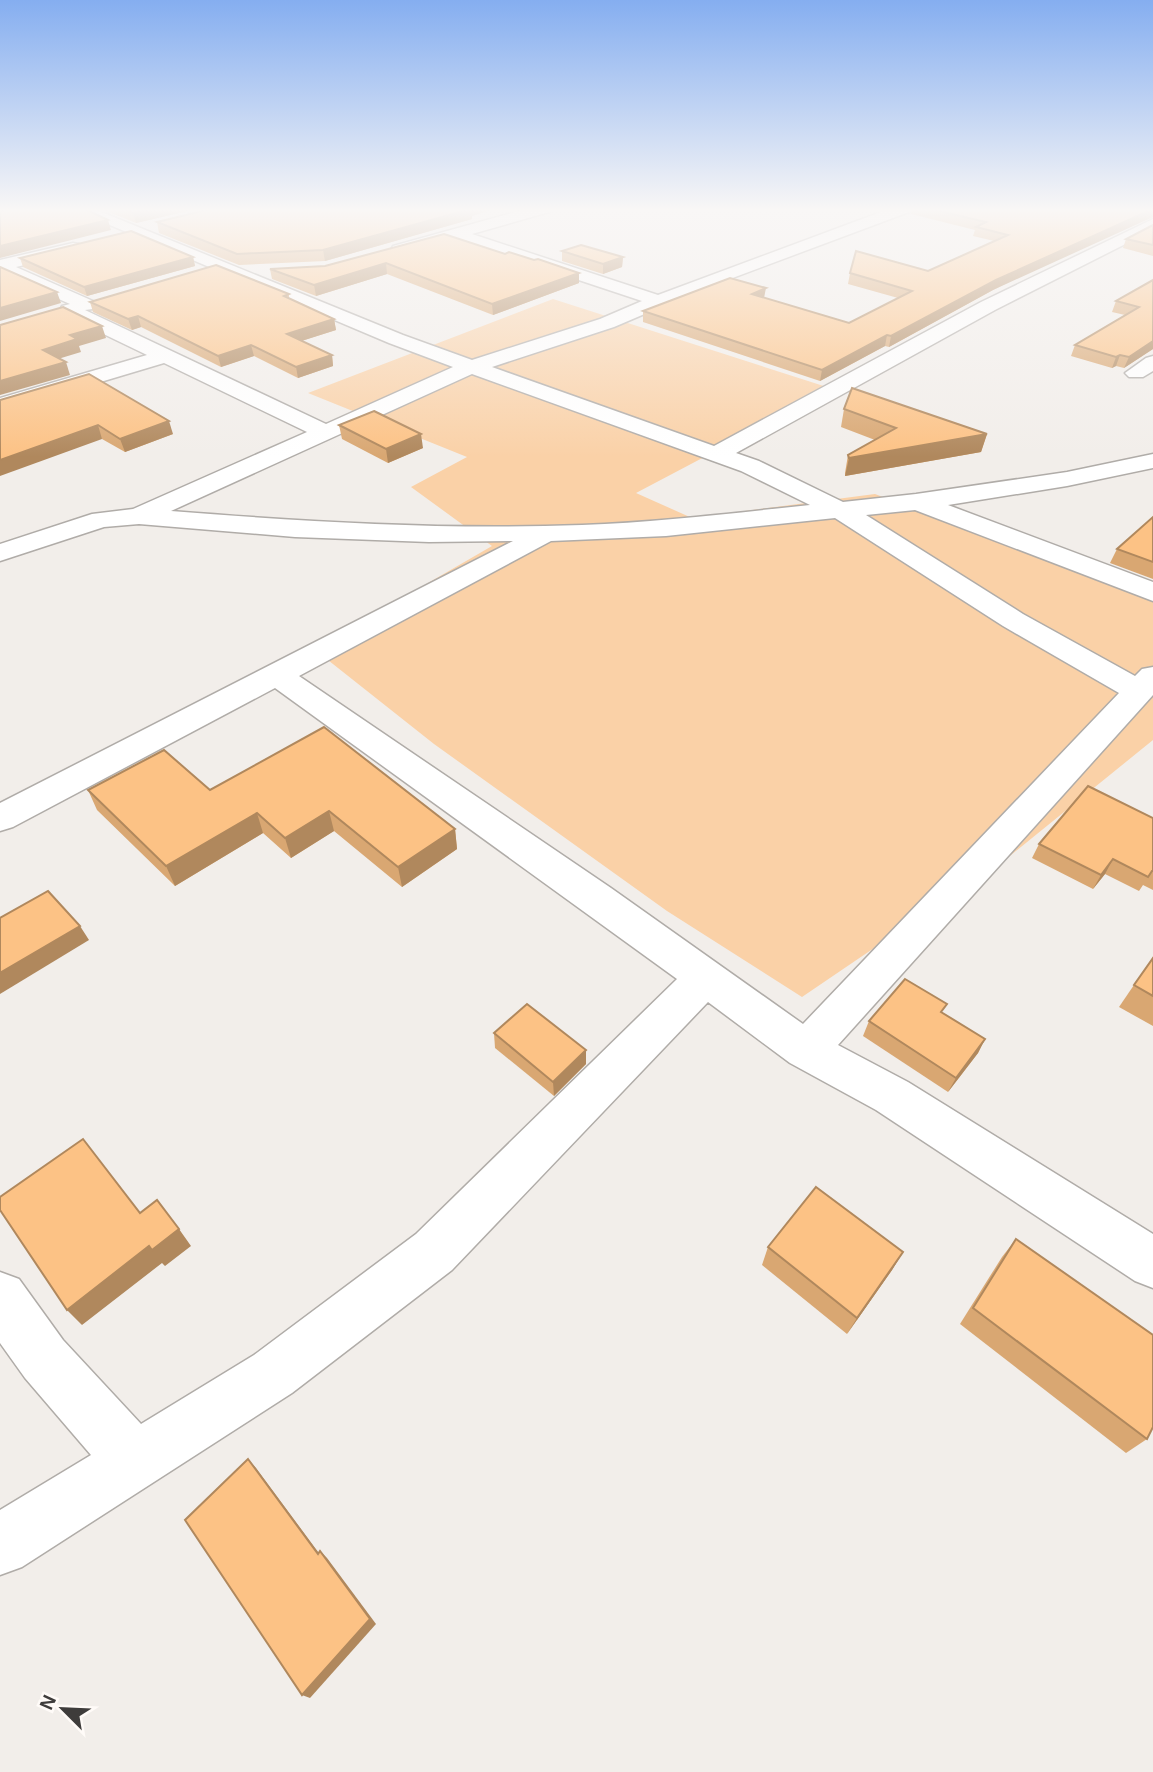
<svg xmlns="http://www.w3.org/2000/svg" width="1153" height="1772" font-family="Helvetica,sans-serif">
<rect width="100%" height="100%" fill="#f2eeea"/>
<!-- green -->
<path fill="#fad1a7" d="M553,299L833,389L636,493L692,518L875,494L1117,585L1153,601V740L1011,855L802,997L667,911L434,744L314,649L492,546L411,487L467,457L308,393Z"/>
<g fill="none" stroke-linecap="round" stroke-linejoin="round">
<!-- minor casing -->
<g stroke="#b0aca8" stroke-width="3">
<g id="minor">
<path d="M72,209H94L403,335L472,360L600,319L642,301L455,239L399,255L393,254L391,250L393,246L526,209H552L549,212L472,234L658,295L889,209H912L909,212L703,289L614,327L492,367L714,446L981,302L1153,219V230L995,310L736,453L759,461L843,502L916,494L1067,472L1153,454V468L1067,486L948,505L1153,582V601L915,510L866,515L1023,614L1135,676L1142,669L1153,667V695L838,1045L908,1082L1153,1234V1288L1135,1281L876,1110L790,1063L708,1002L452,1270L292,1393L22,1567L0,1575V1510L91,1455L25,1378L0,1343V1272L19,1279L63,1340L141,1424L254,1355L416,1234L677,979L275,688L13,827L0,831V803L513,541L429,542L295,537L139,524L104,527L0,561V544L92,514L133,509L307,432L164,363L0,412V398L147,355L62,314L60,310L62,306L70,304L0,273V260L73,243L79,244L81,248L79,252L16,267L93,301L95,305L93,309L85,310L326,424L453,367L389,343ZM472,374L741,471L810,505C734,513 658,522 582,525C445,530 308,522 171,511ZM835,518L1003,626L1119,693L803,1024L611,888L299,676L551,541L666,536Z"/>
<path d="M1153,356V371L1143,377H1129L1125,373L1146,358Z"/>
</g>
</g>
<!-- minor -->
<use href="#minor" fill="#fff" fill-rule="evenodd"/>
</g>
<!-- wall -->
<g fill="#d9a772">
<path d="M101,209H196L136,223Z"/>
<path d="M912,209H1153L993,290L889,347L885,346L820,381L643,322V311L764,298L849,323L898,298L848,284L850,273L928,271L994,241L973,236L975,230L911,214Z"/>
<path d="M472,216V219L325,261L239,265L159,233L157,222Z"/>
<path d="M1153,225V256L1123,248L1126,239Z"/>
<path d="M562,251L623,257L622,267L603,274L562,261Z"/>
<path d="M505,254L534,260L579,273V283L493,315L387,274L316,296L272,279L270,269L325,266Z"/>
<path d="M193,257L195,266L87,296L23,267L20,258Z"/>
<path d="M1153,280V349L1124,368L1116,366L1112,368L1071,356L1075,345L1125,315L1112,312L1116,301Z"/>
<path d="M289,294V298L334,319L336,330L301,341L332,355L333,366L298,378L254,356L221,367L141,327L132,330L93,312L90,302Z"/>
<path d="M0,400L173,434L125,452L102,439Z"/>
<path d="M844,409L987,434L981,452L845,476V473L848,455L875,440L841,427Z"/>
<path d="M339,425L423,448L388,463L342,439Z"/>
<path d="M1153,517V579L1110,563L1117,549Z"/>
<path d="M88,790H210L455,829L457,849L402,887L334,831L291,858L263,833L175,886L97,810Z"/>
<path d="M1153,818V890L1143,885L1139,891L1105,874L1093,889L1032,858L1039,844Z"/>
<path d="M1153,957V1026L1119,1007Z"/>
<path d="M943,1013L985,1039L978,1053L948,1092L863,1036L869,1021Z"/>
<path d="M494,1033L586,1050V1064L554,1096L495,1048Z"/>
<path d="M1016,1239L1147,1439L1126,1453L960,1324L1002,1257Z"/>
<path d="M768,1247L903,1252L892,1270L847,1334L762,1265Z"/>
</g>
<!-- shaded-wall -->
<g fill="#b0885d">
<path d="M149,209H196L136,223L133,213Z"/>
<path d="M466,209H495L472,216V219L325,261L323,250Z"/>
<path d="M1153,209V217L993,290L889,347L891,336L996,280Z"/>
<path d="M108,220L111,230L0,258V246Z"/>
<path d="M193,257L195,266L87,296L84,287Z"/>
<path d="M623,257L622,267L603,274V264Z"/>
<path d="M386,263L387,274L316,296L314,285Z"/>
<path d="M579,273V283L493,315L492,304Z"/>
<path d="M766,288L764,298L752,294Z"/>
<path d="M57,292L61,303L0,321V308Z"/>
<path d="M138,316L141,327L132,330L128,319Z"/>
<path d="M334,319L336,330L289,345L287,334Z"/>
<path d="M102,326L106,338L79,346L81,352L48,362L43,350L70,335Z"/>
<path d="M887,335L885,346L820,381L822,370Z"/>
<path d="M1153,341V349L1124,368L1129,357Z"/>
<path d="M251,345L254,356L221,367L218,356Z"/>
<path d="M332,355L333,366L298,378L296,367Z"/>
<path d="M1120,355L1116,366L1112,368L1116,357Z"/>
<path d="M66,362L70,375L0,395V381Z"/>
<path d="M169,421L173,434L125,452L120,439Z"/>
<path d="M98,425L102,439L0,476V460Z"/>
<path d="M421,434L423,448L388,463L386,449Z"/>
<path d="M987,434L981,452L845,476L849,458Z"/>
<path d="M329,811L334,831L291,858L285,838Z"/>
<path d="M257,813L263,833L175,886L166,866Z"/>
<path d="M455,829L457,849L402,887L398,867Z"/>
<path d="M1113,859L1105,874L1093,889L1101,875Z"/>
<path d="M80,926L89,940L0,994V973Z"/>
<path d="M985,1039L978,1053L948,1092L956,1078Z"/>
<path d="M586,1050V1064L554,1096L553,1082Z"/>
<path d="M179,1229L191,1246L165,1266L162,1263L82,1325L67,1310L149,1246Z"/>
<path d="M903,1252L892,1270L847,1334L857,1318Z"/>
<path d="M248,1459L256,1468L324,1560L318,1554Z"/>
<path d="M320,1551L327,1558L376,1624L310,1698L302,1695Z"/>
</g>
<!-- building -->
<g fill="#fcc285" stroke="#b0885d" stroke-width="2">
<path d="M10,209H85L108,220L0,246V211Z"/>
<path d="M124,209H149L133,213Z"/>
<path d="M210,209H471L323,250L237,254L157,222Z"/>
<path d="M931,209H1153L996,280L891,336L887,335L822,370L643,311L730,278L766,288L752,294L849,323L912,291L850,273L856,251L928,271L1008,235L976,227L986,222Z"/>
<path d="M1153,225V245L1126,239Z"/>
<path d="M131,231L193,257L84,287L20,258Z"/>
<path d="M444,234L505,254L509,252L534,260L538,259L579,273L492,304L386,263L314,285L270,269L325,266Z"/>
<path d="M581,245L623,257L603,264L562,251Z"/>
<path d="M216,265L289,294L284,296L334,319L287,334L332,355L296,367L251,345L218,356L138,316L128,319L90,302Z"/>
<path d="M0,267L57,292L0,308Z"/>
<path d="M1153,280V341L1129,357L1120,355L1116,357L1075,345L1139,307L1116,301Z"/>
<path d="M63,307L102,326L70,335L77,339L43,350L66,362L0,381V325Z"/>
<path d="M89,374L169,421L120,439L98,425L0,460V400Z"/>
<path d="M852,388L987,434L849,458L848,455L896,428L844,409Z"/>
<path d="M374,411L421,434L386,449L339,425Z"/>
<path d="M1153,517V562L1117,549Z"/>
<path d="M324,727L455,829L398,867L329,811L285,838L257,813L166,866L88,790L164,750L210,790Z"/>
<path d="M1088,786L1153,818V871H1152L1148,877L1113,859L1101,875L1039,844Z"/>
<path d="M48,891L80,926L0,973V918Z"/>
<path d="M1153,958V996L1134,985Z"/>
<path d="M905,979L947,1004L941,1012L985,1039L956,1078L869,1021Z"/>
<path d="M527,1004L586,1050L553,1082L494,1033Z"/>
<path d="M83,1139L140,1213L157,1200L179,1229L152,1250L149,1246L67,1310L0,1210V1197Z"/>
<path d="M816,1187L903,1252L857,1318L768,1247Z"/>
<path d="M1016,1239L1153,1335V1427L1147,1439L973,1308Z"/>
<path d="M248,1459L318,1554L320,1551L370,1619L302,1695L185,1520Z"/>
</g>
<!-- sky -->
<linearGradient id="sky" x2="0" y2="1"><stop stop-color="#85aef0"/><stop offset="0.46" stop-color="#f9f7f6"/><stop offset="1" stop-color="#f9f7f6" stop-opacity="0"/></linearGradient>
<rect width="1153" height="457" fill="url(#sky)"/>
<!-- north arrow -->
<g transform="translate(63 1709) rotate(294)" stroke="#fffbf8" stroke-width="5" paint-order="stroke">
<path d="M0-5L12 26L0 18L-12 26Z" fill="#3e3c3b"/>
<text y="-10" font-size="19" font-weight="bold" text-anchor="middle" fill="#3e3c3b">N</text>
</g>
</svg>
